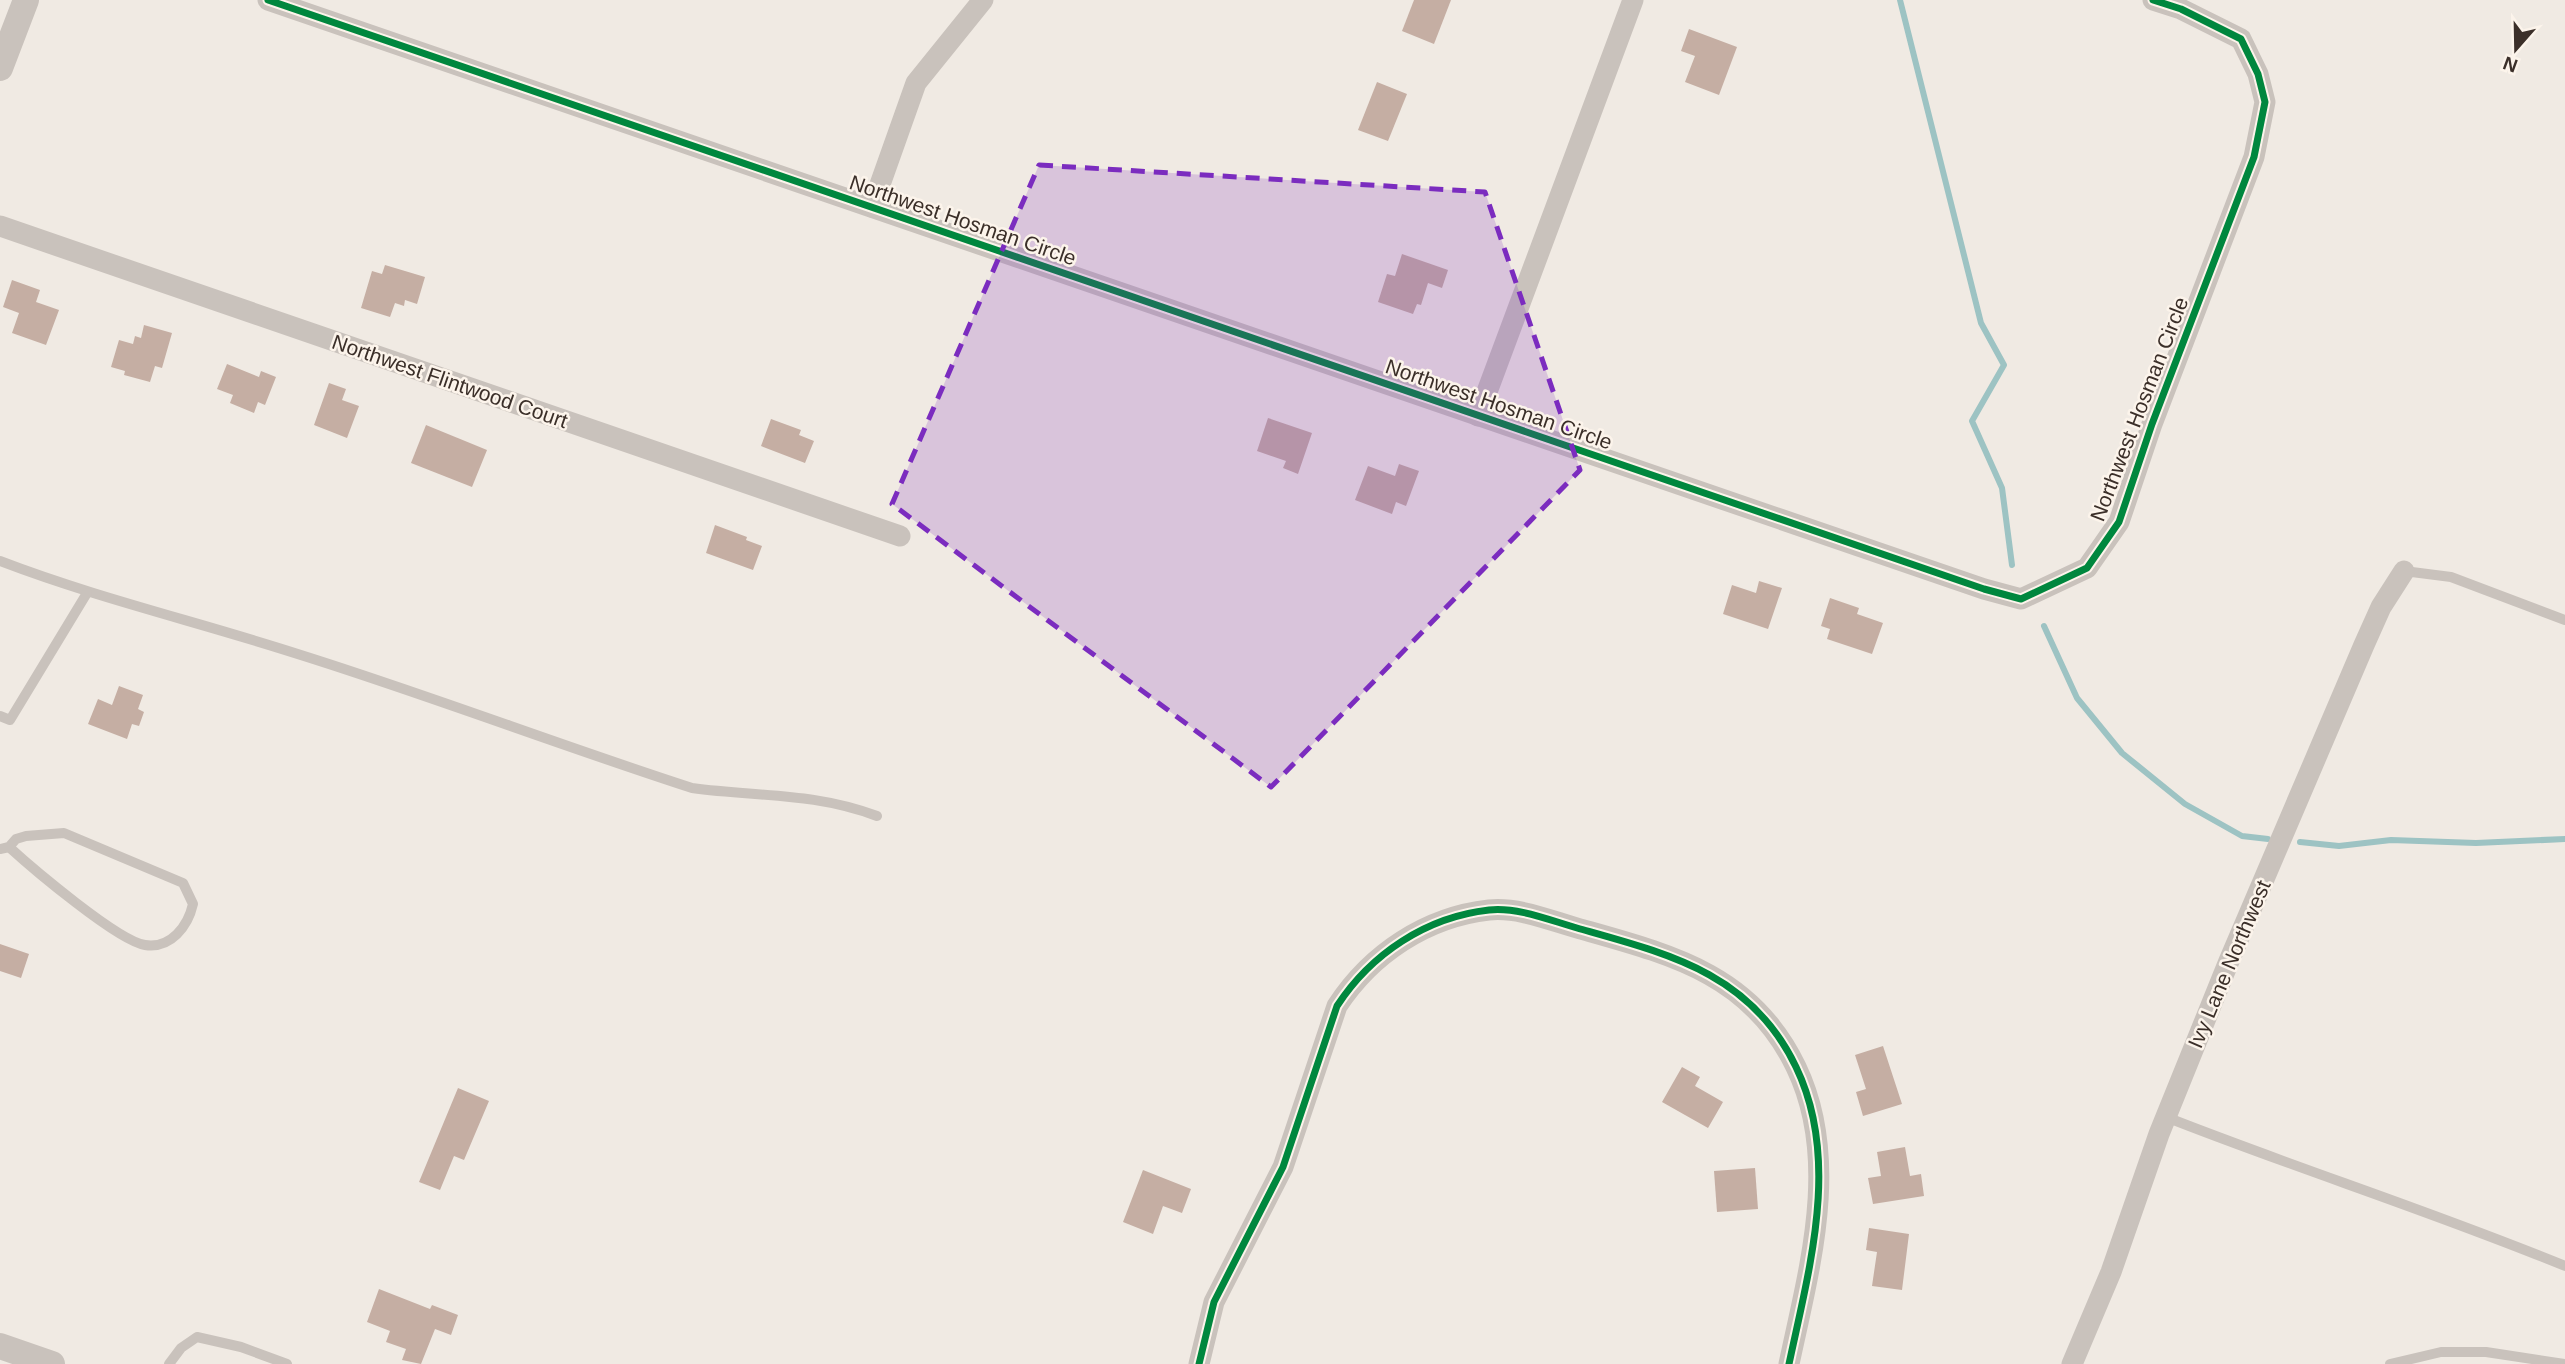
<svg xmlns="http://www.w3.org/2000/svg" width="2565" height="1364" font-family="Arial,sans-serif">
<rect width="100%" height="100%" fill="#f0eae3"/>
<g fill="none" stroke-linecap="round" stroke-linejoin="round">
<!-- stream -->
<g stroke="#9dc3c3" stroke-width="6">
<path d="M1900,0L1981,323L2004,365L1972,421L2002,488L2012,565"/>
<path d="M2044,626L2077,698L2122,753L2185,804L2242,836L2268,839"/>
<path d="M2300,842L2339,846L2391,840L2476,843L2565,839"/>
</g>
</g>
<!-- building -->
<g fill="#c5aea3">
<path d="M1414,0H1451L1434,44L1402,31Z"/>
<path d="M1689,29L1737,47L1719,95L1685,82L1695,56L1681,51Z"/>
<path d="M1377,82L1407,94L1388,141L1358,130Z"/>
<path d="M1402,254L1448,270L1442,288L1428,283L1421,305L1417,304L1413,314L1378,302L1387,274L1395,276Z"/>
<path d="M385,265L425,277L417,304L405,300L404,306L395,303L390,317L361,308L372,271L382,274Z"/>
<path d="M12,280L40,290L36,302L59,310L46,345L12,333L19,313L3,307Z"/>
<path d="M144,325L172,333L162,368L155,366L150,382L124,375L125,371L111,367L119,340L133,344L135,336L141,338Z"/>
<path d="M227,364L259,377L261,371L276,377L265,405L258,402L254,413L230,403L233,395L217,389Z"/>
<path d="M329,383L346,389L342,400L359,406L347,438L314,425Z"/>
<path d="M1268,418L1312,433L1298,474L1283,468L1286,461L1257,451Z"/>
<path d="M771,419L801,430L799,435L814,441L805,463L761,446Z"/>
<path d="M426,425L487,450L472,487L411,463Z"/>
<path d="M1399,464L1419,471L1406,506L1396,502L1392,514L1355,500L1368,466L1395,476Z"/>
<path d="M715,525L747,537L746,540L762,546L753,570L706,553Z"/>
<path d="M1759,581L1782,588L1768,629L1723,614L1732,585L1756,593Z"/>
<path d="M1830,598L1859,608L1857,614L1883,623L1872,654L1827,639L1830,629L1821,626Z"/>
<path d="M119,686L143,695L138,709L144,712L139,726L132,724L127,739L88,724L98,699L112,705Z"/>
<path d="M0,944L29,954L21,978L0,971Z"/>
<path d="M1883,1046L1902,1104L1863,1116L1856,1092L1866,1089L1855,1055Z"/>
<path d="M1682,1067L1700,1077L1695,1086L1723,1102L1708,1128L1662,1102Z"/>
<path d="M458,1088L489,1101L464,1160L454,1156L440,1190L419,1182Z"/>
<path d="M1905,1147L1910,1176L1921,1174L1924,1196L1873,1204L1868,1178L1881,1176L1877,1152Z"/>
<path d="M1755,1168L1758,1209L1717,1212L1714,1171Z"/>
<path d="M1143,1170L1191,1189L1182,1213L1163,1206L1153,1234L1123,1222Z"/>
<path d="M1869,1228L1909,1234L1902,1290L1872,1286L1877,1252L1866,1250Z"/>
<path d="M379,1289L430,1309L432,1305L458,1315L451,1335L435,1329L421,1364L402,1360L406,1349L386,1342L390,1331L367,1322Z"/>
</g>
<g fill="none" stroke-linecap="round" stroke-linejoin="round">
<!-- service -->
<g stroke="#c9c2bc" stroke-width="10">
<path d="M0,561C99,599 203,623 304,656C434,697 562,746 692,788C757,797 813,792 877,816"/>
<path d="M2404,571L2451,577L2565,620"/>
<path d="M0,716L10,720L87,593"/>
<path d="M0,849L9,847L16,839L26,836L64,833L183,883L193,904C188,926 171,949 145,945C118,941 32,868 9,847"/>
<path d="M2166,1117C2298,1169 2434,1212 2565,1266"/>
<path d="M169,1364L181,1348L197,1337L241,1347L287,1364"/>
<path d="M2390,1364L2441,1352H2486L2565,1364"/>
</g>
<!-- minor -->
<g stroke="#c9c2bc" stroke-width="21">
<path d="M268,0L1984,589L2021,599L2087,568L2119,522L2152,424L2254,157L2265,102L2258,74L2241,39L2181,9L2153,0"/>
<path d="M872,207L916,83L983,0"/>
<path d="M0,226L900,536"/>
<path d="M1478,416L1633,0"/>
<path d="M1199,1364L1214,1302L1283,1167L1337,1006C1371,954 1426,917 1489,910C1518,907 1549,920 1577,928C1669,954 1751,973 1796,1067C1841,1160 1809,1269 1789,1364"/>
<path d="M2072,1364L2111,1272L2159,1134L2229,961L2364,645L2381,607L2404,571"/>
</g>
<!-- tertiary -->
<g stroke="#c9c2bc" stroke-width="26">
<path d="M0,68L26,0"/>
<path d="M0,1346L52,1364"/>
</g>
<!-- cycleway casing -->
<g stroke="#fcf4eb" stroke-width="11">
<g id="cycleway">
<path d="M268,0L1984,589L2021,599L2087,568L2119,522L2152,424L2254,157L2265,102L2258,74L2241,39L2181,9L2153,0"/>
<path d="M1199,1364L1214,1302L1283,1167L1337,1006C1371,954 1426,917 1489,910C1518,907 1549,920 1577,928C1669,954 1751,973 1796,1067C1841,1160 1809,1269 1789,1364"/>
</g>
</g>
<!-- cycleway -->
<use href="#cycleway" stroke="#00873e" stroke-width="7"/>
</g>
<!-- marked area -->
<path fill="#7b2cbf" fill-opacity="0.2" stroke="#7b2cbf" stroke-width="5" stroke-dasharray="14 9" stroke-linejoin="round" d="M1039,165L1485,192L1580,470L1271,787L892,504Z"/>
<g text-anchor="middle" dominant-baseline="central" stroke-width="5" stroke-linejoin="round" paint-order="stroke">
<!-- street labels -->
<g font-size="21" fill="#3b2f29" stroke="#fcf4eb">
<text transform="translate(963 220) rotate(19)">Northwest Hosman Circle</text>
<text transform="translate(450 381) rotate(19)">Northwest Flintwood Court</text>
<text transform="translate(1499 404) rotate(19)">Northwest Hosman Circle</text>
<text transform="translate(2139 409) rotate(-69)">Northwest Hosman Circle</text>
<text transform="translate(2229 964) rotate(-67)">Ivy Lane Northwest</text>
</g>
</g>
<!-- north arrow -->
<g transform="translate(2516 49) rotate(200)" stroke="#fcf4eb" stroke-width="5" paint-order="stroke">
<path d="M0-5L12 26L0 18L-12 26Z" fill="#3b2f29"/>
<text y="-10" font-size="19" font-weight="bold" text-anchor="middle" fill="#3b2f29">N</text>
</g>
</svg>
